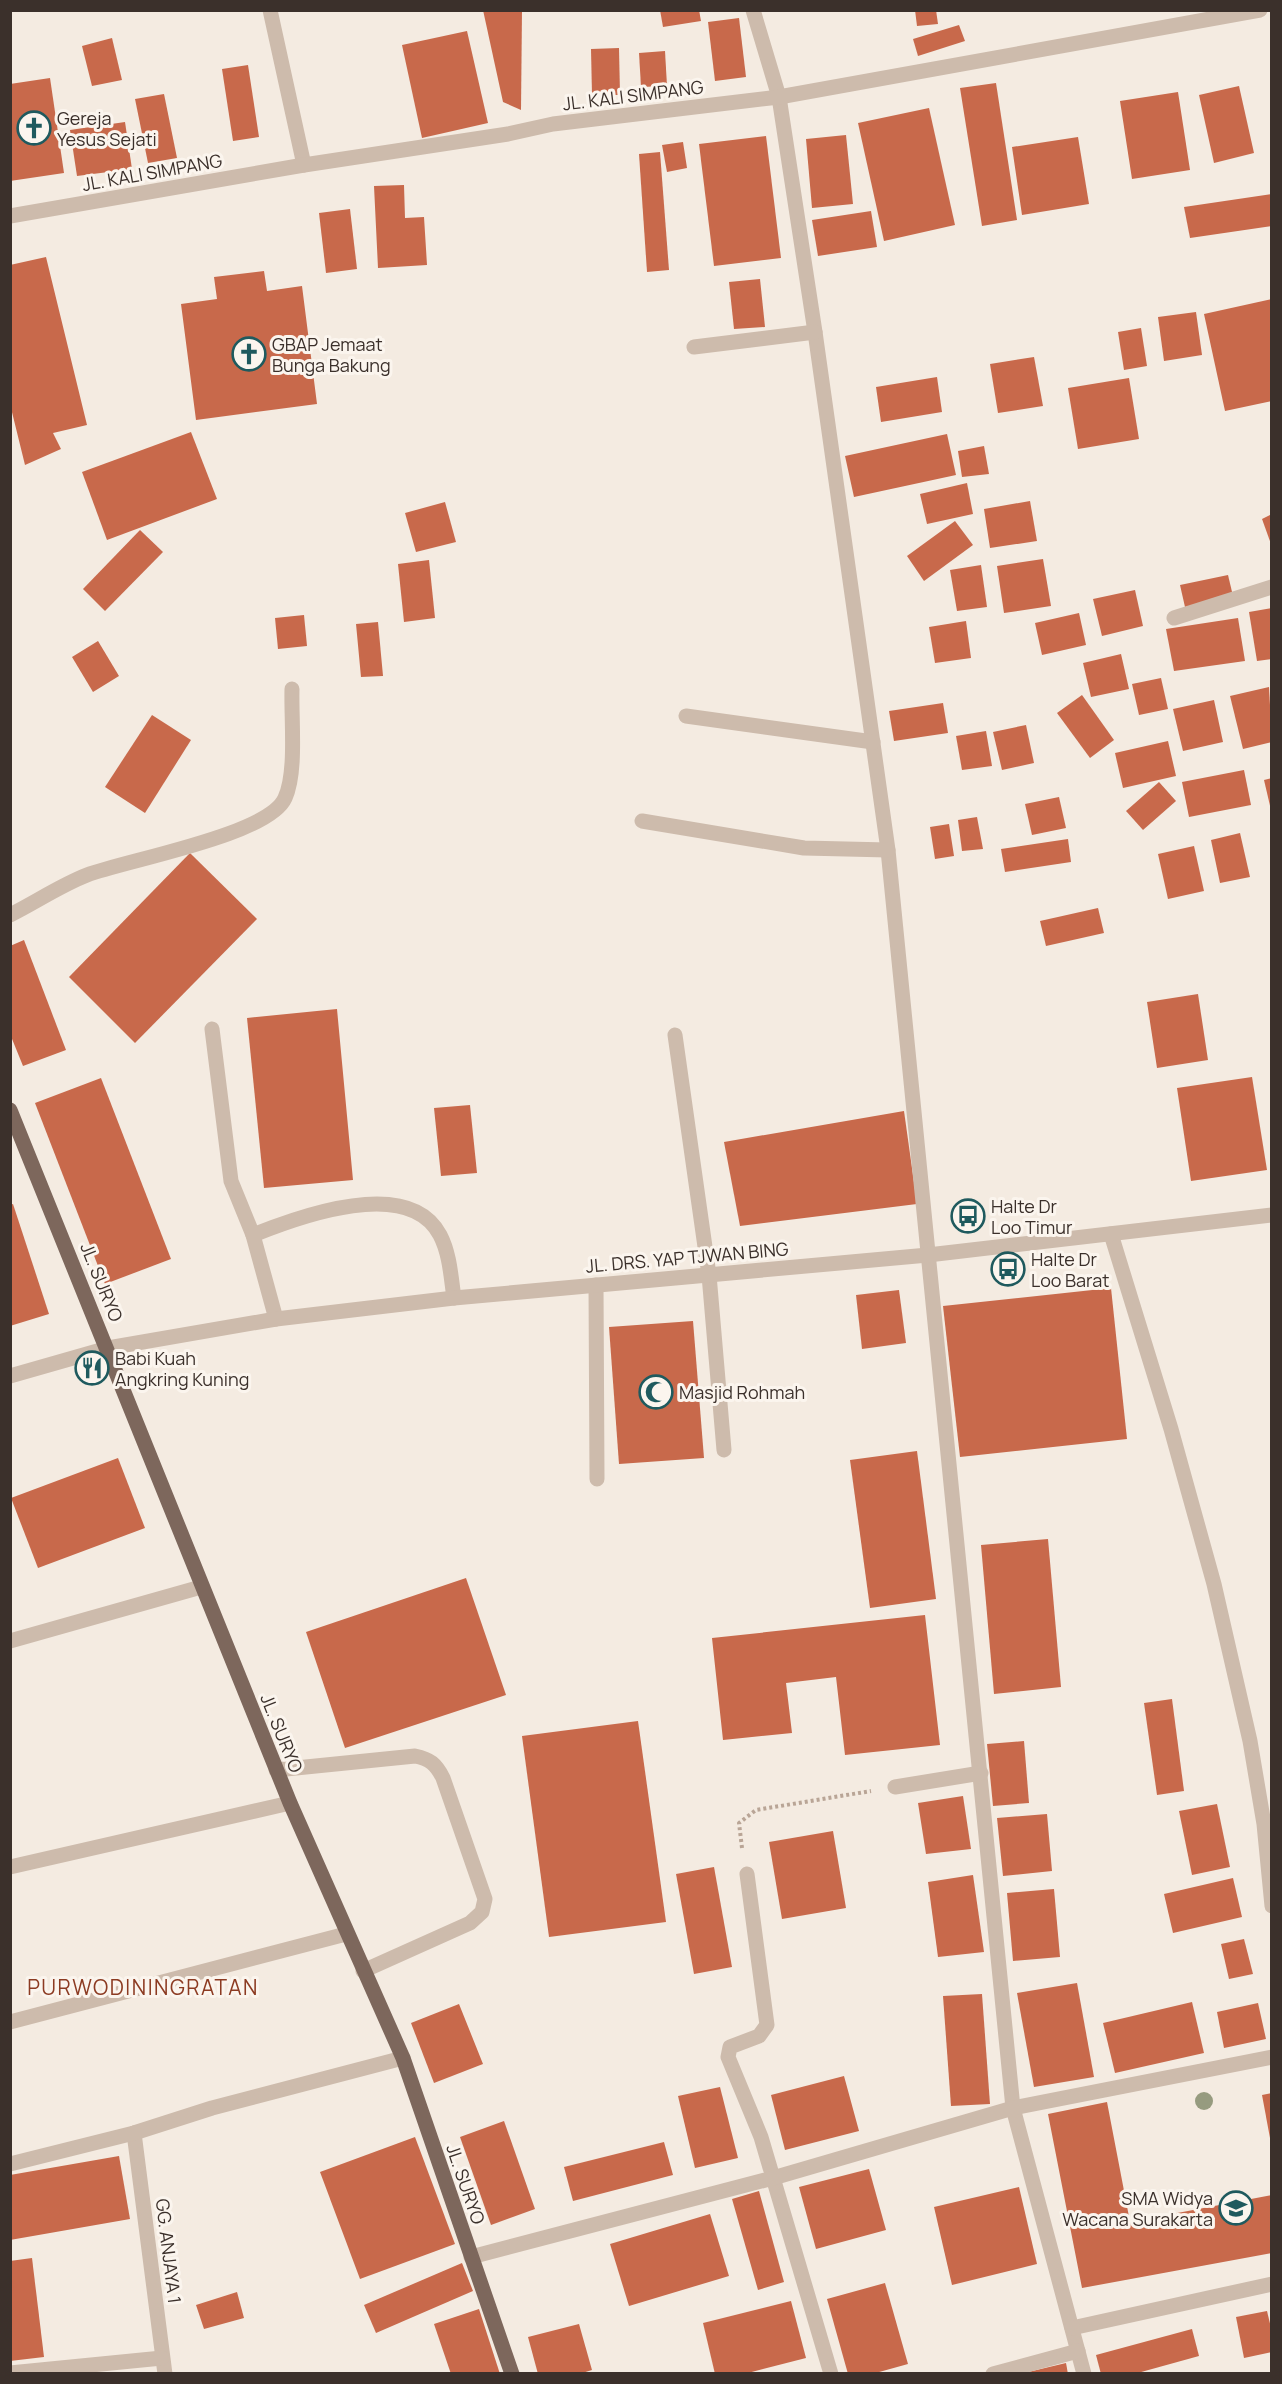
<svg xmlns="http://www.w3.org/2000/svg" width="1282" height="2384" font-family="Manrope,sans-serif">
<rect width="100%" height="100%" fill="#f4ebe1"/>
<!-- building -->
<g fill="#c8694b">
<path d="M483,10H522L521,110L503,102Z"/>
<path d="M660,10H699L701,21L663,27Z"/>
<path d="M915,10H936L938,24L917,26Z"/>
<path d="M739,18L746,77L715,81L708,22Z"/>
<path d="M959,25L965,41L918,56L913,39Z"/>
<path d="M467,31L488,123L422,138L402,45Z"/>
<path d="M112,38L122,80L92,86L82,46Z"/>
<path d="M619,48L620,95H592L591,49Z"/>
<path d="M665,51L667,86L641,87L639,53Z"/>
<path d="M248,65L259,137L233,141L222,69Z"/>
<path d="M50,78L64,173L10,181V84Z"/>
<path d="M996,83L1017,220L982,226L960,88Z"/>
<path d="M1239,86L1254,153L1214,163L1199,95Z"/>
<path d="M1178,92L1190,170L1132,179L1120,101Z"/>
<path d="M164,94L177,158L148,163L135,99Z"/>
<path d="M929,108L955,225L884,241L858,123Z"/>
<path d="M125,122L132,169L77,176L70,130Z"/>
<path d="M846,135L853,204L812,208L806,139Z"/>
<path d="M766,136L781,258L714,266L699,144Z"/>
<path d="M1078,137L1089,204L1022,215L1012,147Z"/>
<path d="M683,142L687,168L667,172L662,145Z"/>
<path d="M660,152L669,270L647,272L639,154Z"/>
<path d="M404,185L405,218L424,217L427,265L378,268L374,186Z"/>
<path d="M1272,194V226L1190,238L1184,207Z"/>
<path d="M350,209L357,269L326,273L319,213Z"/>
<path d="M871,211L877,247L818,256L812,220Z"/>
<path d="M46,257L87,425L53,433L61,449L25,465L10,404V265Z"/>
<path d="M264,271L267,291L302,286L317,404L196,420L181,304L217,299L214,277Z"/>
<path d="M760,279L765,327L734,329L729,282Z"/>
<path d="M1272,299V401L1225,411L1204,314Z"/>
<path d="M1196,312L1202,355L1164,361L1158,317Z"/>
<path d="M1141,328L1147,366L1124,370L1118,332Z"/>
<path d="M1034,357L1043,406L998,413L990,364Z"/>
<path d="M937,377L942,412L881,422L876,387Z"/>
<path d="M1129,378L1139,439L1078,449L1068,388Z"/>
<path d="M191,432L217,499L107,540L82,472Z"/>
<path d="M947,434L956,475L854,497L845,456Z"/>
<path d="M984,446L989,474L962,477L958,451Z"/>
<path d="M967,483L973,514L927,524L920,494Z"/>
<path d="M1030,501L1037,541L990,548L984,509Z"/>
<path d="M445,502L456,542L416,552L405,513Z"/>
<path d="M1272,514V544H1271L1262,519Z"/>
<path d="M955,521L973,545L924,581L907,556Z"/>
<path d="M140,530L163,552L105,611L83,589Z"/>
<path d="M1043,559L1051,606L1004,613L997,566Z"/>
<path d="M429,560L435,618L404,622L398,564Z"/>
<path d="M981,565L987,607L957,611L950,570Z"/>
<path d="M1228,575L1233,596L1185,607L1180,585Z"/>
<path d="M1135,590L1143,626L1102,636L1093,599Z"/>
<path d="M1272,608V659L1257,661L1249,612Z"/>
<path d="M1079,613L1086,645L1042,655L1035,623Z"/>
<path d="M304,615L307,646L278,649L275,618Z"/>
<path d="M1238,618L1245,661L1174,671L1166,629Z"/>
<path d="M966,621L971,658L935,663L929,627Z"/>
<path d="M378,622L383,676L361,677L356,624Z"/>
<path d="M98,641L119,676L93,692L72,657Z"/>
<path d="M1121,654L1129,689L1091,697L1083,663Z"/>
<path d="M1161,678L1168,709L1139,715L1132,684Z"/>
<path d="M1269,687L1272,742L1243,749L1230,696Z"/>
<path d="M1082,695L1114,740L1090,758L1057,713Z"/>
<path d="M1214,700L1223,742L1183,751L1173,709Z"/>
<path d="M943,703L948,733L894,741L889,711Z"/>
<path d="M152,715L191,740L145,813L105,787Z"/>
<path d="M1026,725L1034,763L1002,770L993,732Z"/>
<path d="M986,731L992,766L962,770L956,736Z"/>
<path d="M1168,741L1176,776L1123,788L1115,753Z"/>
<path d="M1244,770L1251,805L1189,817L1182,782Z"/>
<path d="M1272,778V810H1271L1264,780Z"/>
<path d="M1159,782L1176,801L1143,830L1126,811Z"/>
<path d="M1059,797L1066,828L1032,835L1025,804Z"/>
<path d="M977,817L983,849L962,851L958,820Z"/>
<path d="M949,824L954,856L935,859L930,827Z"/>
<path d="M1240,833L1250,877L1220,883L1211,840Z"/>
<path d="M1068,839L1071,862L1005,872L1001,849Z"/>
<path d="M1194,846L1204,891L1168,899L1158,854Z"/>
<path d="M190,853L257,919L135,1043L69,977Z"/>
<path d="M1098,908L1104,933L1046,946L1040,921Z"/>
<path d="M24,940L66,1050L23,1066L10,1034V946Z"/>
<path d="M1198,994L1208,1060L1157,1068L1147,1002Z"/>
<path d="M337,1009L353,1180L264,1188L247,1018Z"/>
<path d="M1252,1077L1267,1170L1191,1181L1177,1088Z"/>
<path d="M101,1078L171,1259L105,1284L35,1103Z"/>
<path d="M470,1105L477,1173L441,1176L434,1108Z"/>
<path d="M904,1111L917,1204L740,1226L724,1142Z"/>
<path d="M13,1204L49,1314L10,1326V1205Z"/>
<path d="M1111,1288L1127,1439L960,1457L943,1306Z"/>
<path d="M899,1290L906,1343L862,1349L856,1295Z"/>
<path d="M693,1321L704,1458L619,1464L609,1327Z"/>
<path d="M917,1451L936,1599L870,1608L850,1460Z"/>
<path d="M118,1458L145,1528L38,1568L11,1498Z"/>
<path d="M1048,1539L1061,1687L994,1694L981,1545Z"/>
<path d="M466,1578L506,1695L345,1748L306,1632Z"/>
<path d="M925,1615L940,1745L845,1755L836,1677L786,1683L792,1733L723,1740L712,1638Z"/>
<path d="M1172,1699L1184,1791L1157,1795L1144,1703Z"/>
<path d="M638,1721L666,1922L549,1937L522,1736Z"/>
<path d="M1024,1741L1029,1803L993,1806L987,1744Z"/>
<path d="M963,1796L971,1849L926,1854L918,1803Z"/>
<path d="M1217,1804L1230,1867L1192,1875L1179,1811Z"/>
<path d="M1047,1814L1052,1871L1003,1876L997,1818Z"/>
<path d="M833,1831L846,1908L782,1919L769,1842Z"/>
<path d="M714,1867L732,1967L694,1974L676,1874Z"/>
<path d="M973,1875L984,1952L938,1957L928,1882Z"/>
<path d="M1233,1878L1242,1917L1173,1933L1164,1894Z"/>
<path d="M1054,1889L1060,1957L1013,1961L1007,1893Z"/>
<path d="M1244,1939L1253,1974L1229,1979L1221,1944Z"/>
<path d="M1077,1983L1094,2077L1034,2087L1017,1993Z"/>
<path d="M982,1994L990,2104L951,2106L943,1996Z"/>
<path d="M1192,2002L1204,2053L1115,2073L1103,2023Z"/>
<path d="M1258,2003L1266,2039L1224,2048L1217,2012Z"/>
<path d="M459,2004L483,2064L434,2083L411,2023Z"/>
<path d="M844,2076L859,2131L785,2150L771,2095Z"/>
<path d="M720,2087L738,2158L695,2168L678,2096Z"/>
<path d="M1272,2093V2138H1270L1262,2095Z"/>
<path d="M1107,2102L1130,2222L1272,2195V2253L1082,2288L1048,2114Z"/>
<path d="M504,2121L535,2209L491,2225L460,2137Z"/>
<path d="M415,2137L455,2244L360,2279L320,2172Z"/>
<path d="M664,2142L673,2175L573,2201L564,2167Z"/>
<path d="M119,2156L130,2219L10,2240V2175Z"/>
<path d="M869,2169L886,2230L816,2249L799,2187Z"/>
<path d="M1019,2187L1037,2264L952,2285L934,2207Z"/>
<path d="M759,2191L784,2282L758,2290L732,2199Z"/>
<path d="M710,2214L729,2276L629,2306L610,2244Z"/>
<path d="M32,2258L44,2357L10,2361V2261Z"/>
<path d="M462,2263L473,2291L376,2333L364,2305Z"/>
<path d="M885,2283L908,2364L872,2374H848L827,2299Z"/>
<path d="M237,2292L244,2318L204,2329L196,2305Z"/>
<path d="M791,2301L806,2358L744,2374H715L703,2323Z"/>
<path d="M479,2309L500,2374H451L434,2324Z"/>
<path d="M1267,2311L1272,2332V2352L1244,2358L1236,2317Z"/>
<path d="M579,2324L592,2370L579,2374H538L528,2337Z"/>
<path d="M1192,2329L1199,2356L1134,2374H1101L1096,2355Z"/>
<path d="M1066,2363L1068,2374H1024V2373Z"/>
</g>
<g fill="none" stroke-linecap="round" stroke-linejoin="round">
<!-- path -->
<path stroke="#b9a596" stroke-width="4" stroke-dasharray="3 3" stroke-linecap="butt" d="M742,1848L739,1823L756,1810L871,1791"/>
<!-- minor -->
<g stroke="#cdbbac" stroke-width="15">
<path d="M270,10L304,165"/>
<path d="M753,10L779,97L815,332L888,850L1013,2108L1084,2374"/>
<path d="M10,216L304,165L508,134L553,124L779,97L1260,10"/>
<path d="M694,347L815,332"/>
<path d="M1174,618L1272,587"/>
<path d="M686,716L873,742"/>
<path d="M642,821L804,848L888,850"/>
<path d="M10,915C36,902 61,885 87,875C127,860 269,835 285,798C297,772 291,719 292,689"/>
<path d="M212,1029L231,1181L253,1235"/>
<path d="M675,1035L709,1275L724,1450"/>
<path d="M1111,1234L1171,1429L1214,1584L1250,1741L1264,1824L1272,1906"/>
<path d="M596,1285L597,1479"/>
<path d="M276,1319L253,1235C300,1216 409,1176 440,1235C450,1254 451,1278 454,1298"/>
<path d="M10,1376L108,1348L276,1319L454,1298L928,1255L1272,1215"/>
<path d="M10,1641L201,1587"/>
<path d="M276,1770L415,1756C430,1759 436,1764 443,1778L485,1899L482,1912L470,1923L363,1971"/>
<path d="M895,1787L981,1773"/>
<path d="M10,1867L290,1803"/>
<path d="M747,1874L767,2025L759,2036L730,2047L728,2057L761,2137L831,2374"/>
<path d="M10,2022L346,1934"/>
<path d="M134,2133L165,2374"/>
<path d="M10,2164L134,2133L212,2108L403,2058"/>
<path d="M471,2257L773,2178L1013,2108L1272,2057"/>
<path d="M1072,2328L1272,2284"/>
<path d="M10,2373L162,2358"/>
<path d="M993,2374L1078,2351"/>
</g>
<!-- major -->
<path stroke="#7d675c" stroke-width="15" d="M10,1110L290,1803L403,2058L512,2374"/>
</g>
<!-- trees -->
<circle fill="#969b7f" cx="1204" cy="2101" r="9"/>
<!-- icons -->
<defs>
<g id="church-ring" transform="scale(1.725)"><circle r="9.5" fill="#fbf5ee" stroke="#1f5a5e" stroke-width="1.5"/><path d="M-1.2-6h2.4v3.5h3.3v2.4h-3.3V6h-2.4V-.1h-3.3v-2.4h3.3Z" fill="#1f5a5e"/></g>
<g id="bus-ring" transform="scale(1.725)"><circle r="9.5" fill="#fbf5ee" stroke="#1f5a5e" stroke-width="1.5"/><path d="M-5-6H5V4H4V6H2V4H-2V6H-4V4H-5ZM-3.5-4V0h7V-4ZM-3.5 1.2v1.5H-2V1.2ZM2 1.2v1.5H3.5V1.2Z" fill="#1f5a5e"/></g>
<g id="restaurant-ring" transform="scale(1.725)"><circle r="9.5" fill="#fbf5ee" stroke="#1f5a5e" stroke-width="1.5"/><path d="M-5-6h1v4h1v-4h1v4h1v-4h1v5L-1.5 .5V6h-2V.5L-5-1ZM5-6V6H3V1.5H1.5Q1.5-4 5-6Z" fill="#1f5a5e"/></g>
<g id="mosque-ring" transform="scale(1.725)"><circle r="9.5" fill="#fbf5ee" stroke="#1f5a5e" stroke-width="1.5"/><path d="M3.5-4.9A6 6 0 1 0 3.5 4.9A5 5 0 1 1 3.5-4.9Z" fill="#1f5a5e"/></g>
<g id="school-ring" transform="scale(1.725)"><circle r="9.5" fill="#fbf5ee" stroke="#1f5a5e" stroke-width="1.5"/><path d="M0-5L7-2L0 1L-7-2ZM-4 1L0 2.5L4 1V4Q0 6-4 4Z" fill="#1f5a5e"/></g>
</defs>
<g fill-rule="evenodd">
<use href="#church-ring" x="34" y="128"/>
<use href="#church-ring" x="249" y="354"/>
<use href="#bus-ring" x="968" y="1216"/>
<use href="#bus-ring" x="1008" y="1269"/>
<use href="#restaurant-ring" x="92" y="1368"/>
<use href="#mosque-ring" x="656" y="1392"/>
<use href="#school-ring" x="1236" y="2208"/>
</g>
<g text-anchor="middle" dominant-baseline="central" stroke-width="6" stroke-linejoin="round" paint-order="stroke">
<!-- street labels -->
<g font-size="18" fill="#3b302b" stroke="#fbf5ee">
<text transform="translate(633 95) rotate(-7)">JL. KALI SIMPANG</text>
<text transform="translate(152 172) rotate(-10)">JL. KALI SIMPANG</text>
<text transform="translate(687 1257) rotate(-5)">JL. DRS. YAP TJWAN BING</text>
<text transform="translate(102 1282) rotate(68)">JL. SURYO</text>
<text transform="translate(282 1733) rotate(68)">JL. SURYO</text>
<text transform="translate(466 2184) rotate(71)">JL. SURYO</text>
<text transform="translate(169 2251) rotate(83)">GG. ANJAYA 1</text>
</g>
<!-- poi labels -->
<g font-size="18" fill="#3b302b" stroke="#fbf5ee" text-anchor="start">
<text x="57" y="118">Gereja<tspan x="57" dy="21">Yesus Sejati</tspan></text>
<text x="272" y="344">GBAP Jemaat<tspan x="272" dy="21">Bunga Bakung</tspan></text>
<text x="991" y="1206">Halte Dr<tspan x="991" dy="21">Loo Timur</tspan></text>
<text x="1031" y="1259">Halte Dr<tspan x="1031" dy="21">Loo Barat</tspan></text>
<text x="115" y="1358">Babi Kuah<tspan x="115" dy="21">Angkring Kuning</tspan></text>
<text x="679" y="1392">Masjid Rohmah</text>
<text x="1213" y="2198" text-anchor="end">SMA Widya<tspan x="1213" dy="21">Wacana Surakarta</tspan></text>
</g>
<!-- quarter labels -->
<g font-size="21" letter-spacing="1.5" fill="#8c3b22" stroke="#fbf5ee">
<text x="143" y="1987">PURWODININGRATAN</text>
</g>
</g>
<!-- border -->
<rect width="1282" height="2384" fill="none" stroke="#3b302b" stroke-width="24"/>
</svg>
